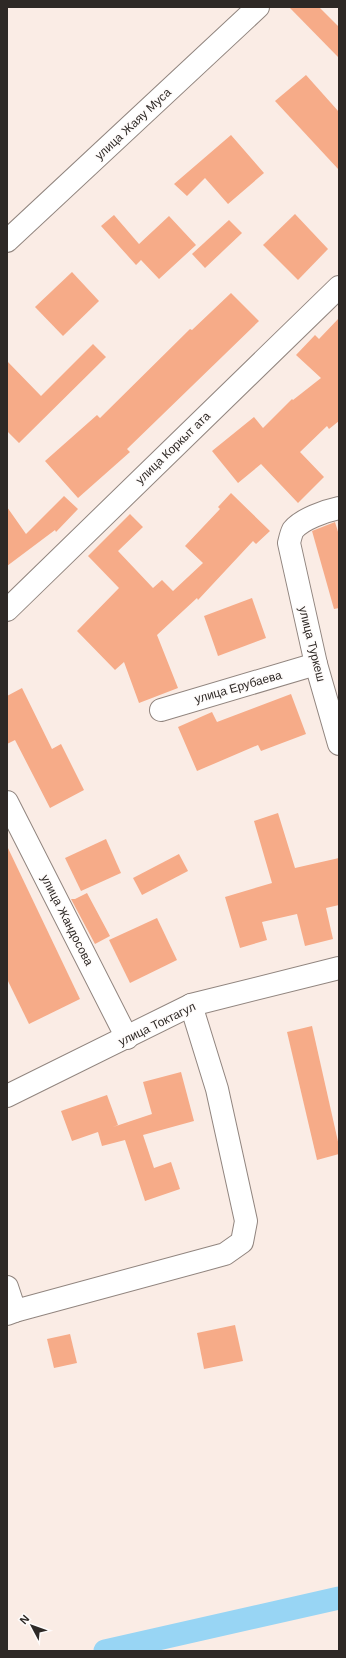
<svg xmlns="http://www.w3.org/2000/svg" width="346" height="1658" font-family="Arial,sans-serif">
<rect width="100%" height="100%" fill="#faece5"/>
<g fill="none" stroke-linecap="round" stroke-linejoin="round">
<!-- canal -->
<path stroke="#98d5f4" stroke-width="23" d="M105,1651L339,1598"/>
</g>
<!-- building -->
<g fill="#f6ab88">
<path d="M289,7H319L339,27V58Z"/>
<path d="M306,75L339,112V170L275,101Z"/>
<path d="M231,135L264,173L228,204L205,178L187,196L174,184Z"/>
<path d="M295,214L328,249L298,280L263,245Z"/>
<path d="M114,215L139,244L169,216L196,245L159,279L141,260L136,265L101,226Z"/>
<path d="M229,220L242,233L205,268L192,254Z"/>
<path d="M72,272L99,301L63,336L35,307Z"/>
<path d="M231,293L259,321L127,449L130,452L78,498L45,461L97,415L100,418L190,329L192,330Z"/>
<path d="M339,318V421L329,429L327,426L300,452L324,477L298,503L261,464L238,483L212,451L254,417L263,428L292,399L293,400L321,378L296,355L315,335L319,339Z"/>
<path d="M93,344L106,357L19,443L7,431V361L41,396Z"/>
<path d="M231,493L270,531L256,544L253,541L198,600L197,598L157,635L178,688L139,703L124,662L115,670L77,631L119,588L88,556L130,514L143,527L118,551L153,588L162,580L173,591L203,563L185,546L220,509L218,507Z"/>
<path d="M64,496L78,509L56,532L55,530L7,566V507L26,534Z"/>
<path d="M335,522L339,535V608L334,609L312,531Z"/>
<path d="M252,598L266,638L218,656L204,616Z"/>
<path d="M22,688L52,749L61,744L84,790L50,808L15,740L7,744V696Z"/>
<path d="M291,694L306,734L261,751L258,745L197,771L178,727L212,712L217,722Z"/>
<path d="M278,813L295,868L339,858V905L326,908L333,939L305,946L297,914L262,922L267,940L240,948L225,897L272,883L254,821Z"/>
<path d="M106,839L121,873L81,891L65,858Z"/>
<path d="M7,846L80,999L29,1024L7,979Z"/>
<path d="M179,854L188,871L142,895L133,878Z"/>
<path d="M87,893L110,936L95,944L71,899H75Z"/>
<path d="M157,918L177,960L130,983L109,940Z"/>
<path d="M312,1026L339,1146V1154L317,1160L287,1032Z"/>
<path d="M181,1072L194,1121L143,1135L154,1168L171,1162L180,1189L145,1201L125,1140L102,1146L98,1132L72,1141L61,1111L107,1095L118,1125L113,1127L152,1114L143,1082Z"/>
<path d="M235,1325L243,1361L204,1369L197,1333Z"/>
<path d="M70,1334L77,1363L54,1368L47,1339Z"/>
</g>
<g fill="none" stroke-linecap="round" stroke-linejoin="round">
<!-- minor casing -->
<g stroke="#91857f" stroke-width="24">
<g id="minor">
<path d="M7,241L258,7"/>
<path d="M339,508C325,511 302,519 293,530C291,534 290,539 289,543L316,664L339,744"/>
<path d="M7,610L339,287"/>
<path d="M161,710L316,664"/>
<path d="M7,802L127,1038"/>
<path d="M7,1096L191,1005L339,968"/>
<path d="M7,1287L15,1311L7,1314"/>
<path d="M15,1311L225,1254L242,1242L246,1221L217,1089L191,1005"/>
</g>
</g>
<!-- minor -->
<use href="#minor" stroke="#fff" stroke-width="22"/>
</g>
<g text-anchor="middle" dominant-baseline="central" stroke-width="3" stroke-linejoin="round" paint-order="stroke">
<!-- street labels -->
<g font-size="12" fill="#2e2926" stroke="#fefbfa">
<text transform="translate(133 124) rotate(-43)">улица Жаяу Муса</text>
<text transform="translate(173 448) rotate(-44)">улица Коркыт ата</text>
<text transform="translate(312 644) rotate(76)">улица Туркеш</text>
<text transform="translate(238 687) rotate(-16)">улица Ерубаева</text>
<text transform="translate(67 920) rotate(63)">улица Жандосова</text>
<text transform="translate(157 1024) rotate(-26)">улица Токтагул</text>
</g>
</g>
<!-- border -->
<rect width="346" height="1658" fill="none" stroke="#2e2926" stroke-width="16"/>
<!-- north arrow -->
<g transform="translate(32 1626) rotate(311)" stroke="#fefbfa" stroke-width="3" paint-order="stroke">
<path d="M0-3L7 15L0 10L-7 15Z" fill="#2e2926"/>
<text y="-6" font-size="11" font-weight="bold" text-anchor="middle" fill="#2e2926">N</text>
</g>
</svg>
